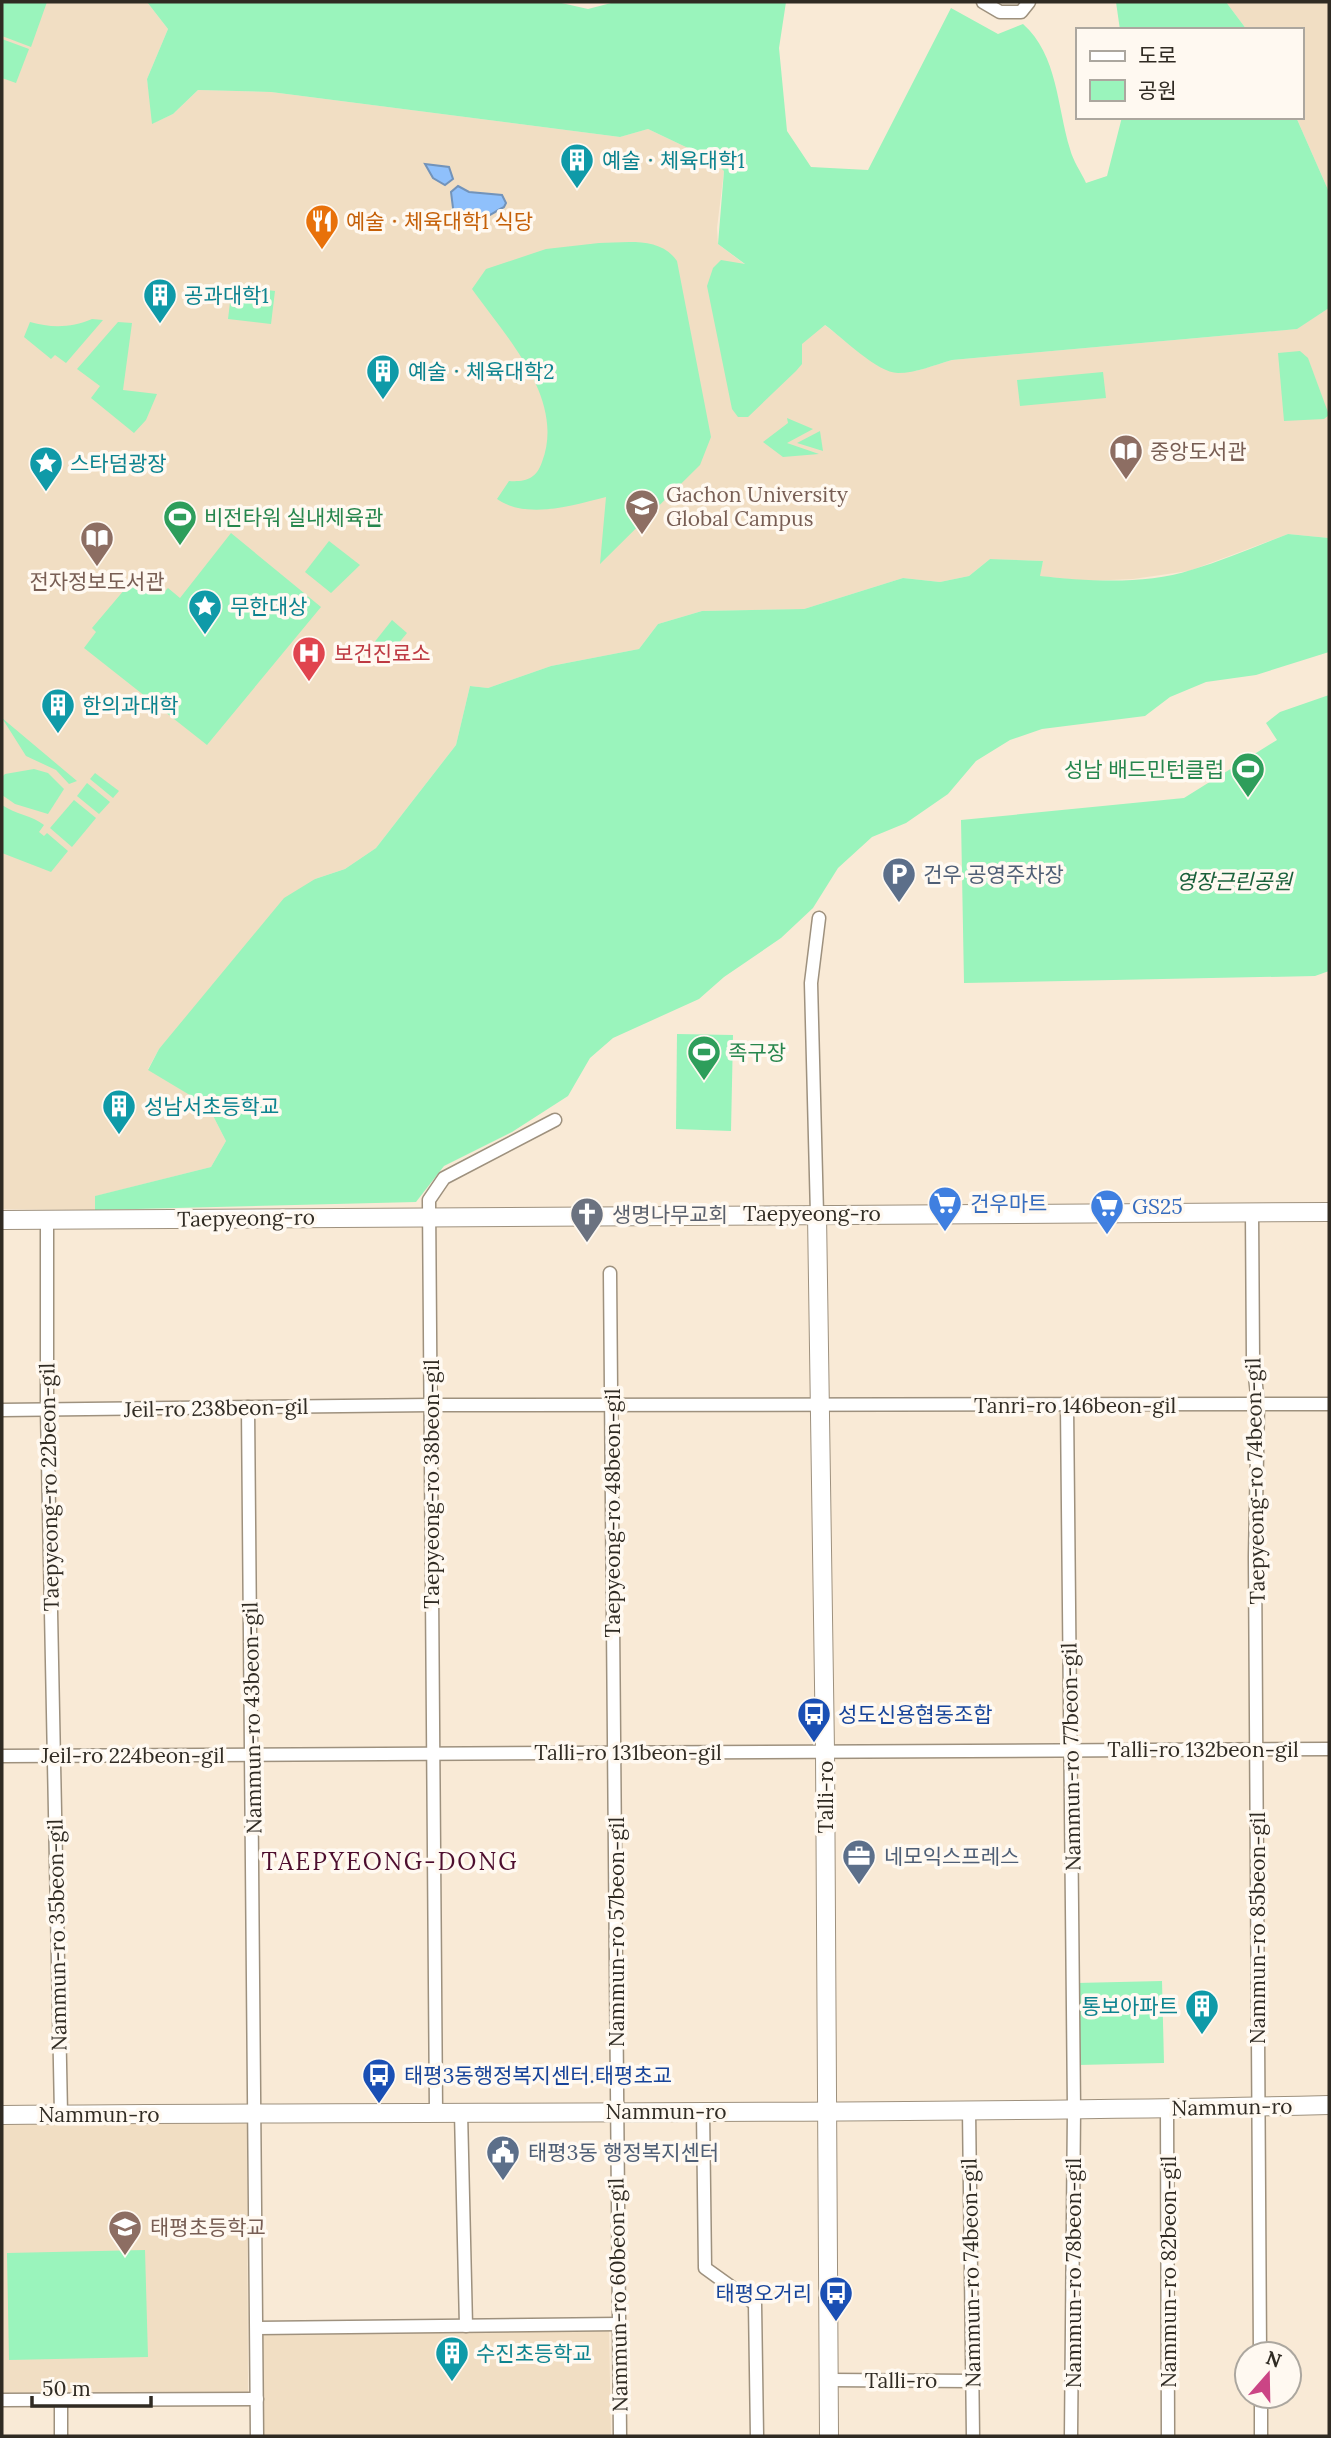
<svg xmlns="http://www.w3.org/2000/svg" width="1331" height="2438" font-family="Lora,'Noto Sans KR',serif">
<rect width="100%" height="100%" fill="#f9ead6"/>
<!-- built -->
<g fill="#f1dec3">
<path d="M2,2H147L168,29L147,79L153,123L173,114L198,90L271,92L620,137L648,129L709,158L724,171L717,228L718,244L880,367L916,371L952,360L1296,329L1329,308V538L1288,534L1189,571L1133,579L1087,581L1039,576L1043,561L990,559L969,576L940,582L903,578L804,609L702,611L658,624L639,649L551,666L488,688L470,686L456,745L376,848L345,869L315,879L159,1049L148,1069L208,1106L226,1141L211,1167L96,1196L95,1210L2,1209Z"/>
<path d="M1226,2H1329V192L1296,117H1301V30H1247Z"/>
<path d="M2,2119H247L248,2395H2Z"/>
<path d="M609,2328L611,2436H262L260,2334Z"/>
</g>
<!-- green -->
<g fill="#9af4bc">
<path d="M2,2H47L31,47L2,36Z"/>
<path d="M147,2H557L588,9L615,2H786L779,48L787,131L811,167L868,170L951,8L998,34L1023,24C1058,55 1057,107 1070,149C1073,161 1081,172 1086,183L1107,176L1122,117H1296L1329,192V308L1297,329L952,360C934,365 916,373 898,373C877,373 842,337 825,325L802,344V364L796,371L748,417H738L732,409L707,286L713,268L721,260L745,264L718,244L724,171L709,158L648,129L620,137L271,92L198,90L173,114L152,124L147,79L168,29Z"/>
<path d="M1116,2H1226L1247,30H1120Z"/>
<path d="M2,39L29,49L16,83L2,78Z"/>
<path d="M599,243C625,243 660,236 677,261L711,437L700,465L600,564L606,497C574,505 527,520 497,499L509,481C526,482 536,479 542,462C566,399 506,337 472,289L486,269L546,249Z"/>
<path d="M232,286L275,291L271,324L228,319Z"/>
<path d="M92,319L103,320L66,363L55,355L51,359L24,337L30,322C51,328 71,328 92,319Z"/>
<path d="M118,322L132,323L123,390L157,394L146,420L134,433L91,398L100,386L77,369Z"/>
<path d="M1300,351L1308,358L1329,415L1324,419L1284,421L1278,353Z"/>
<path d="M1103,372L1106,398L1020,406L1017,380Z"/>
<path d="M787,418L813,429L787,443L819,454L783,457L763,442L788,423Z"/>
<path d="M820,431L823,451L797,443Z"/>
<path d="M231,533L321,607L207,745L84,648L96,632L92,628L136,576L164,592L168,588L180,598Z"/>
<path d="M1288,534L1329,538V652L1256,675L1206,682L1170,697L1145,716L1042,729L1010,740L976,761L948,794L906,823L872,837L838,868L813,908L781,938L724,977L699,999L613,1038L590,1058L568,1096L512,1132L444,1166L416,1202L95,1210V1196L211,1167L226,1141L208,1106L148,1070L159,1049L284,898L315,879L345,869L376,848L456,745L470,686L488,688L551,666L639,649L658,624L702,611L804,609L903,578L940,582L969,576L990,559L1043,561L1040,576C1086,581 1146,585 1191,570C1224,560 1256,546 1288,534Z"/>
<path d="M329,541L360,565L331,593L305,572Z"/>
<path d="M392,620L407,633L384,661L369,649Z"/>
<path d="M1329,695V971L1315,976L964,983L961,820L1184,798L1277,740L1266,723L1280,712Z"/>
<path d="M2,718L77,781L69,784L56,770L26,756Z"/>
<path d="M34,769L48,773L64,789L48,814L15,804L2,795V777L5,774Z"/>
<path d="M95,773L119,791L113,798L90,779Z"/>
<path d="M87,783L110,802L99,814L77,796Z"/>
<path d="M74,800L96,818L72,847L50,828Z"/>
<path d="M2,805C15,814 33,816 44,825L39,832L44,836L47,833L68,851L51,872L2,853Z"/>
<path d="M677,1034L733,1035L731,1131L676,1129Z"/>
<path d="M1162,1981L1164,2063L1078,2065L1076,1983Z"/>
<path d="M145,2250L148,2357L9,2360L7,2253Z"/>
</g>
<!-- water -->
<g fill="#8fc0fb" stroke="#7293ba" stroke-width="2">
<path d="M425,164L449,167L453,179L445,185L433,178Z"/>
<path d="M458,186L469,192L502,195L506,203L504,207C488,215 469,232 454,216L451,192Z"/>
</g>
<g fill="none" stroke-linecap="round" stroke-linejoin="round">
<!-- street casing -->
<g stroke="#9e917e" stroke-width="15">
<g id="street">
<path d="M983,2L1000,12H1021L1029,2"/>
<path d="M1252,1212L1253,1358L1258,1404L1255,1557L1260,2354"/>
<path d="M817,1214L811,983L819,918"/>
<path d="M47,1220V1410L61,2114"/>
<path d="M610,1273L620,2436"/>
<path d="M1067,1405L1074,2109L1071,2436"/>
<path d="M248,1407L257,2436"/>
<path d="M2,1410L431,1405L1329,1404"/>
<path d="M2,1756L1329,1749"/>
<path d="M1167,2108L1168,2436"/>
<path d="M969,2109L973,2436"/>
<path d="M703,2110L705,2268L755,2304L757,2436"/>
<path d="M436,2112L429,1200L444,1178L555,1120"/>
<path d="M461,2112L466,2326"/>
<path d="M257,2328L619,2324"/>
<path d="M829,2380L972,2381"/>
<path d="M1261,2396V2436"/>
<path d="M2,2400L257,2399"/>
<path d="M61,2436V2400"/>
</g>
</g>
<!-- secondary casing -->
<g stroke="#9e917e" stroke-width="20">
<g id="secondary">
<path d="M817,1214L825,1751L829,2436"/>
<path d="M2,1220L1329,1212"/>
<path d="M2,2115C444,2111 887,2115 1329,2105"/>
</g>
</g>
<!-- street -->
<use href="#street" stroke="#fff" stroke-width="12"/>
<!-- secondary -->
<use href="#secondary" stroke="#fff" stroke-width="18"/>
</g>
<!-- icons -->
<defs>
<g id="building-pin" transform="scale(1.75)"><path d="M0 17L-7.5 6A9.5 9.5 0 1 1 7.5 6Z" fill="#0f9aa8" stroke="#fff9f1"/><path d="M-4-6H4V6H1V3H-1V6H-4ZM-2.5-4.3h1.7v1.8h-1.7ZM.8-4.3h1.7v1.8H.8ZM-2.5-1h1.7V.8h-1.7ZM.8-1h1.7V.8H.8Z" fill="#fff"/></g>
<g id="restaurant-pin" transform="scale(1.75)"><path d="M0 17L-7.5 6A9.5 9.5 0 1 1 7.5 6Z" fill="#e8710a" stroke="#fff9f1"/><path d="M-5-6h1v4h1v-4h1v4h1v-4h1v5L-1.5 .5V6h-2V.5L-5-1ZM5-6V6H3V1.5H1.5Q1.5-4 5-6Z" fill="#fff"/></g>
<g id="library-pin" transform="scale(1.75)"><path d="M0 17L-7.5 6A9.5 9.5 0 1 1 7.5 6Z" fill="#8d6e63" stroke="#fff9f1"/><path d="M-6-4Q-3-5.5-.7-3.5V5Q-3 3-6 4ZM6-4Q3-5.5 .7-3.5V5Q3 3 6 4Z" fill="#fff"/></g>
<g id="sight-pin" transform="scale(1.75)"><path d="M0 17L-7.5 6A9.5 9.5 0 1 1 7.5 6Z" fill="#0f9aa8" stroke="#fff9f1"/><path d="M0-6L1.8-2.2L6-1.7L2.9 1.2L3.7 5.4L0 3.3L-3.7 5.4L-2.9 1.2L-6-1.7L-1.8-2.2Z" fill="#fff"/></g>
<g id="university-pin" transform="scale(1.75)"><path d="M0 17L-7.5 6A9.5 9.5 0 1 1 7.5 6Z" fill="#8d6e63" stroke="#fff9f1"/><path d="M0-5L7-2L0 1L-7-2ZM-4 1L0 2.5L4 1V4Q0 6-4 4Z" fill="#fff"/></g>
<g id="stadium-pin" transform="scale(1.75)"><path d="M0 17L-7.5 6A9.5 9.5 0 1 1 7.5 6Z" fill="#2e9e5b" stroke="#fff9f1"/><path d="M0-5a6.5 5 0 1 0 0 10a6.5 5 0 1 0 0-10ZM-3.5-1.8h7v3.6h-7Z" fill="#fff"/></g>
<g id="hospital-pin" transform="scale(1.75)"><path d="M0 17L-7.5 6A9.5 9.5 0 1 1 7.5 6Z" fill="#e0444e" stroke="#fff9f1"/><path d="M-5-5h3v3.5h4V-5h3V5h-3V1.5h-4V5h-3Z" fill="#fff"/></g>
<g id="parking-pin" transform="scale(1.75)"><path d="M0 17L-7.5 6A9.5 9.5 0 1 1 7.5 6Z" fill="#5c6f8a" stroke="#fff9f1"/><path d="M-3.5-5.5H1a3.5 3.5 0 0 1 0 7H-1V5.5H-3.5ZM-1-3.4V-.6H.8a1.4 1.4 0 0 0 0-2.8Z" fill="#fff"/></g>
<g id="supermarket-pin" transform="scale(1.75)"><path d="M0 17L-7.5 6A9.5 9.5 0 1 1 7.5 6Z" fill="#3f7fe0" stroke="#fff9f1"/><path d="M-6-5.5h2.5l.6 2H6L4.5 2H-2.5L-4.4-4H-6ZM-1.5 3.2a1.3 1.3 0 1 0 .1 0ZM3 3.2a1.3 1.3 0 1 0 .1 0Z" fill="#fff"/></g>
<g id="church-pin" transform="scale(1.75)"><path d="M0 17L-7.5 6A9.5 9.5 0 1 1 7.5 6Z" fill="#6b7280" stroke="#fff9f1"/><path d="M-1.2-6h2.4v3.5h3.3v2.4h-3.3V6h-2.4V-.1h-3.3v-2.4h3.3Z" fill="#fff"/></g>
<g id="bus-pin" transform="scale(1.75)"><path d="M0 17L-7.5 6A9.5 9.5 0 1 1 7.5 6Z" fill="#1a4fb4" stroke="#fff9f1"/><path d="M-5-6H5V4H4V6H2V4H-2V6H-4V4H-5ZM-3.5-4V0h7V-4ZM-3.5 1.2v1.5H-2V1.2ZM2 1.2v1.5H3.5V1.2Z" fill="#fff"/></g>
<g id="office-pin" transform="scale(1.75)"><path d="M0 17L-7.5 6A9.5 9.5 0 1 1 7.5 6Z" fill="#5c6f8a" stroke="#fff9f1"/><path d="M-6-3h4V-5.5h4V-3h4V5H-6ZM-1-4.5V-3h2v-1.5ZM-6 0V1H6V0Z" fill="#fff"/></g>
<g id="civic-pin" transform="scale(1.75)"><path d="M0 17L-7.5 6A9.5 9.5 0 1 1 7.5 6Z" fill="#5c6f8a" stroke="#fff9f1"/><path d="M-.6-6.5H3V-4.5H.6V-3L4-1V1h2V6H-6V1h2V-1L-.6-3ZM-1.2 2.5V6h2.4V2.5Z" fill="#fff"/></g>
<g id="school-pin" transform="scale(1.75)"><path d="M0 17L-7.5 6A9.5 9.5 0 1 1 7.5 6Z" fill="#8d6e63" stroke="#fff9f1"/><path d="M0-5L7-2L0 1L-7-2ZM-4 1L0 2.5L4 1V4Q0 6-4 4Z" fill="#fff"/></g>
</defs>
<g fill-rule="evenodd">
<use href="#building-pin" x="577" y="160"/>
<use href="#restaurant-pin" x="322" y="221"/>
<use href="#building-pin" x="160" y="295"/>
<use href="#building-pin" x="383" y="371"/>
<use href="#library-pin" x="1126" y="451"/>
<use href="#sight-pin" x="46" y="463"/>
<use href="#university-pin" x="642" y="506"/>
<use href="#stadium-pin" x="180" y="517"/>
<use href="#library-pin" x="97" y="538"/>
<use href="#sight-pin" x="205" y="606"/>
<use href="#hospital-pin" x="309" y="653"/>
<use href="#building-pin" x="58" y="705"/>
<use href="#stadium-pin" x="1248" y="769"/>
<use href="#parking-pin" x="899" y="874"/>
<use href="#stadium-pin" x="704" y="1052"/>
<use href="#building-pin" x="119" y="1106"/>
<use href="#supermarket-pin" x="945" y="1203"/>
<use href="#supermarket-pin" x="1107" y="1206"/>
<use href="#church-pin" x="587" y="1214"/>
<use href="#bus-pin" x="814" y="1714"/>
<use href="#office-pin" x="859" y="1856"/>
<use href="#building-pin" x="1202" y="2006"/>
<use href="#bus-pin" x="379" y="2075"/>
<use href="#civic-pin" x="503" y="2152"/>
<use href="#school-pin" x="125" y="2227"/>
<use href="#bus-pin" x="836" y="2293"/>
<use href="#building-pin" x="452" y="2353"/>
</g>
<g text-anchor="middle" dominant-baseline="central" stroke-width="7" stroke-linejoin="round" paint-order="stroke">
<!-- culture labels -->
<g font-size="21" fill="#0d838f" stroke="#fff9f1" text-anchor="start">
<text x="602" y="160">예술ㆍ체육대학1</text>
<text x="184" y="295">공과대학1</text>
<text x="408" y="371">예술ㆍ체육대학2</text>
<text x="70" y="463">스타덤광장</text>
<text x="230" y="606">무한대상</text>
<text x="82" y="705">한의과대학</text>
<text x="144" y="1106">성남서초등학교</text>
<text x="1178" y="2006" text-anchor="end">통보아파트</text>
<text x="476" y="2353">수진초등학교</text>
</g>
<!-- food labels -->
<g font-size="21" fill="#c56008" stroke="#fff9f1" text-anchor="start">
<text x="346" y="221">예술ㆍ체육대학1 식당</text>
</g>
<!-- education labels -->
<g font-size="21" fill="#785e54" stroke="#fff9f1" text-anchor="start">
<text x="1150" y="451">중앙도서관</text>
<text x="666" y="494">Gachon University<tspan x="666" dy="24">Global Campus</tspan></text>
<text x="97" y="581" text-anchor="middle">전자정보도서관</text>
<text x="150" y="2227">태평초등학교</text>
</g>
<!-- leisure labels -->
<g font-size="21" fill="#27864d" stroke="#fff9f1" text-anchor="start">
<text x="204" y="517">비전타워 실내체육관</text>
<text x="1224" y="769" text-anchor="end">성남 배드민턴클럽</text>
<text x="728" y="1052">족구장</text>
</g>
<!-- health labels -->
<g font-size="21" fill="#be3a42" stroke="#fff9f1" text-anchor="start">
<text x="334" y="653">보건진료소</text>
</g>
<!-- service labels -->
<g font-size="21" fill="#4e5e75" stroke="#fff9f1" text-anchor="start">
<text x="923" y="874">건우 공영주차장</text>
<text x="884" y="1856">네모익스프레스</text>
<text x="528" y="2152">태평3동 행정복지센터</text>
</g>
<!-- park labels -->
<g font-size="21" font-style="italic" fill="#1a603b" stroke="#fff9f1">
<text x="1234" y="881">영장근린공원</text>
</g>
<!-- shop labels -->
<g font-size="21" fill="#366cbe" stroke="#fff9f1" text-anchor="start">
<text x="970" y="1203">건우마트</text>
<text x="1132" y="1206">GS25</text>
</g>
<!-- street labels -->
<g font-size="21" fill="#302b23" stroke="#fff9f1">
<text x="812" y="1213">Taepyeong-ro</text>
<text transform="translate(246 1218) rotate(-1)">Taepyeong-ro</text>
<text x="1075" y="1405">Tanri-ro 146beon-gil</text>
<text transform="translate(216 1408) rotate(-1)">Jeil-ro 238beon-gil</text>
<text transform="translate(1255 1481) rotate(-91)">Taepyeong-ro 74beon-gil</text>
<text transform="translate(431 1484) rotate(-90)">Taepyeong-ro 38beon-gil</text>
<text transform="translate(49 1487) rotate(-91)">Taepyeong-ro 22beon-gil</text>
<text transform="translate(612 1513) rotate(-90)">Taepyeong-ro 48beon-gil</text>
<text transform="translate(252 1718) rotate(-91)">Nammun-ro 43beon-gil</text>
<text x="1203" y="1749">Talli-ro 132beon-gil</text>
<text x="628" y="1752">Talli-ro 131beon-gil</text>
<text x="133" y="1755">Jeil-ro 224beon-gil</text>
<text transform="translate(1071 1757) rotate(-91)">Nammun-ro 77beon-gil</text>
<text transform="translate(825 1797) rotate(-90)">Talli-ro</text>
<text transform="translate(1257 1928) rotate(-90)">Nammun-ro 85beon-gil</text>
<text transform="translate(616 1932) rotate(-90)">Nammun-ro 57beon-gil</text>
<text transform="translate(57 1935) rotate(-91)">Nammun-ro 35beon-gil</text>
<text transform="translate(1232 2107) rotate(-1)">Nammun-ro</text>
<text x="666" y="2111">Nammun-ro</text>
<text x="99" y="2114">Nammun-ro</text>
<text transform="translate(1168 2272) rotate(-90)">Nammun-ro 82beon-gil</text>
<text transform="translate(971 2273) rotate(-91)">Nammun-ro 74beon-gil</text>
<text transform="translate(1073 2273) rotate(-90)">Nammun-ro 78beon-gil</text>
<text transform="translate(618 2295) rotate(-91)">Nammun-ro 60beon-gil</text>
<text x="901" y="2380">Talli-ro</text>
</g>
<!-- worship labels -->
<g font-size="21" fill="#5b616d" stroke="#fff9f1" text-anchor="start">
<text x="612" y="1214">생명나무교회</text>
</g>
<!-- transit labels -->
<g font-size="21" fill="#164399" stroke="#fff9f1" text-anchor="start">
<text x="838" y="1714">성도신용협동조합</text>
<text x="404" y="2075">태평3동행정복지센터.태평초교</text>
<text x="812" y="2293" text-anchor="end">태평오거리</text>
</g>
<!-- quarter labels -->
<g font-size="24" letter-spacing="2" fill="#4d0d2e" stroke="#fff9f1">
<text x="390" y="1861">TAEPYEONG-DONG</text>
</g>
</g>
<!-- border -->
<rect width="1331" height="2438" fill="none" stroke="#302b23" stroke-width="7"/>
<!-- legend -->
<rect x="1076" y="28" width="228" height="91" fill="#fff9f1" stroke="#aca79f" stroke-width="2"/>
<rect x="1090" y="51" width="35" height="10" fill="#ffffff" stroke="#aca79f" stroke-width="2"/>
<text x="1138" y="63" font-size="21" fill="#302b23">도로</text>
<rect x="1090" y="80" width="35" height="21" fill="#9af4bc" stroke="#aca79f" stroke-width="2"/>
<text x="1138" y="98" font-size="21" fill="#302b23">공원</text>
<!-- north arrow -->
<g transform="translate(1268 2375) rotate(20)"><circle r="33" fill="#fff9f1" stroke="#aca79f" stroke-width="2"/>
<path d="M0-5L12 26L0 18L-12 26Z" fill="#cb4585"/>
<text y="-10" font-size="19" font-weight="bold" text-anchor="middle" fill="#302b23">N</text>
</g>
<!-- scale -->
<path d="M32 2396v10h119v-10" fill="none" stroke="#302b23" stroke-width="3.5"/>
<text x="42" y="2396" font-size="21" fill="#302b23" stroke="#fff9f1" stroke-width="5" paint-order="stroke">50 m</text>
</svg>
